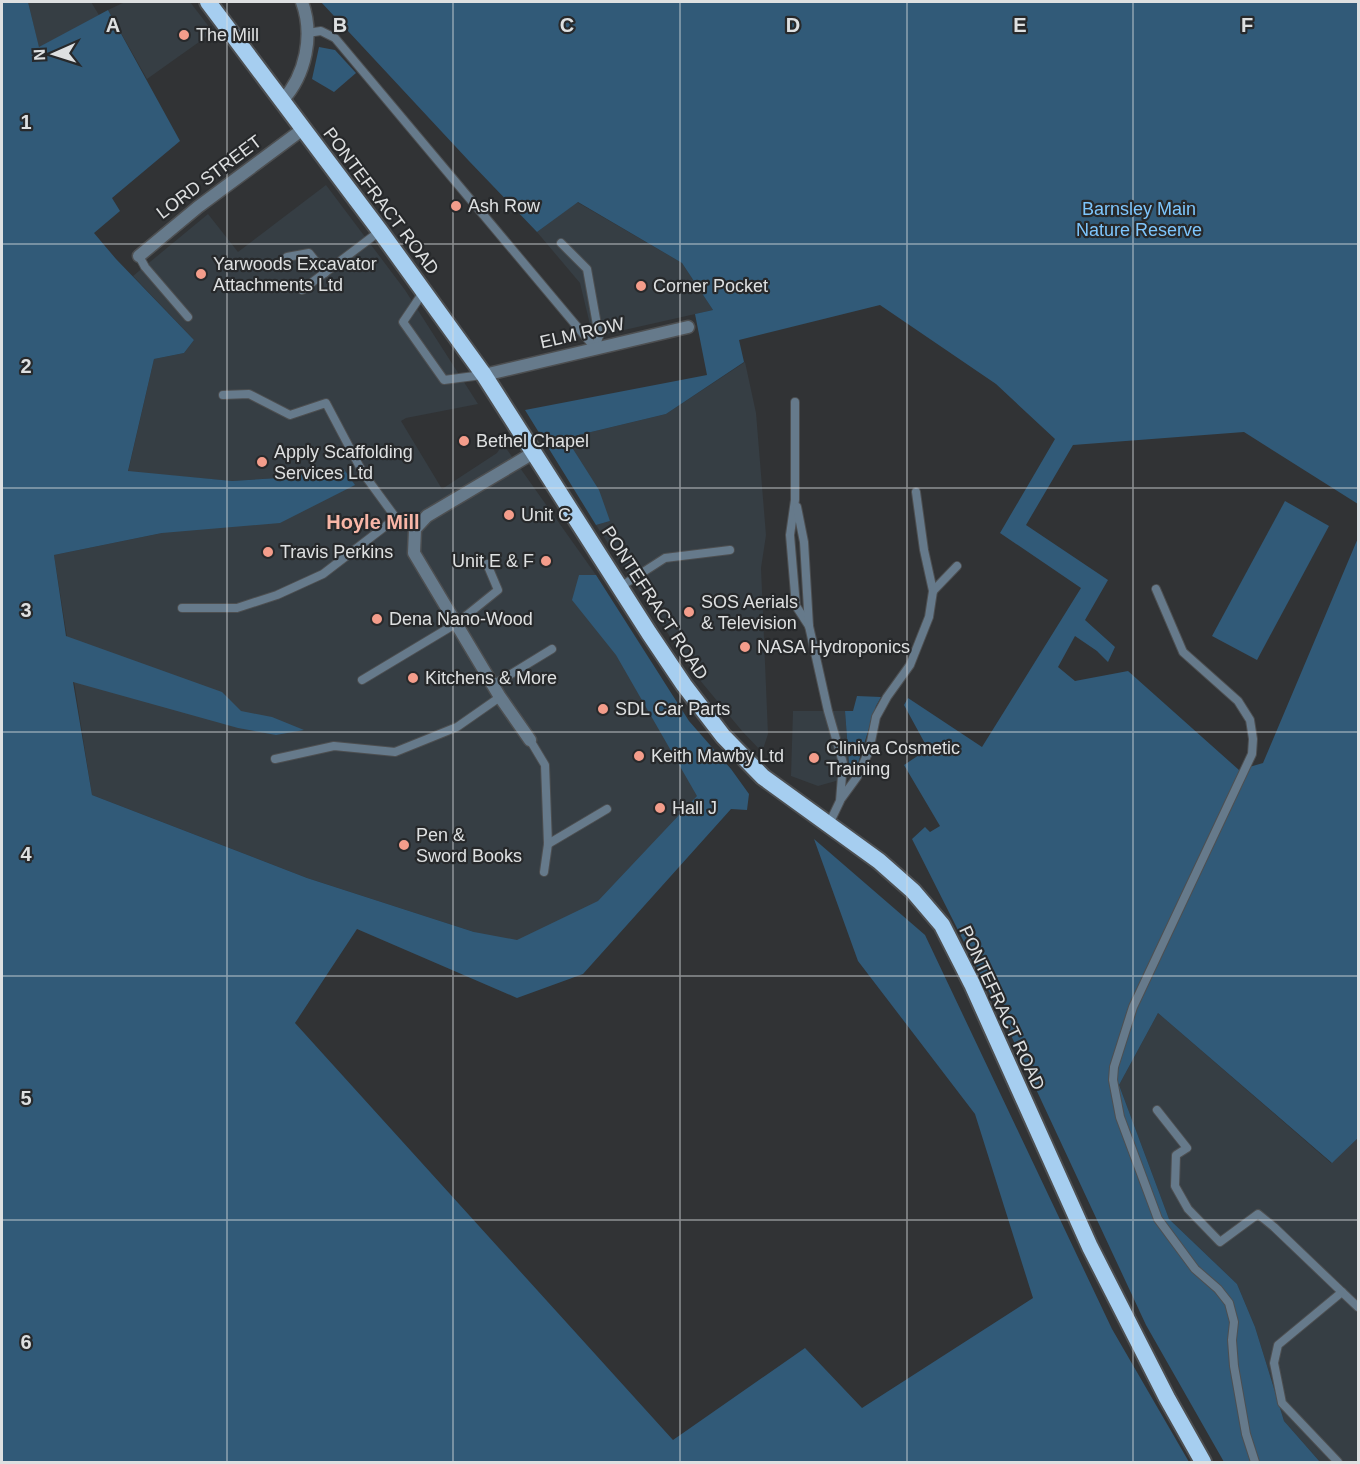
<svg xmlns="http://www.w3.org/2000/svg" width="1360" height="1464" font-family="Helvetica,sans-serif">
<rect width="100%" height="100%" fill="#313335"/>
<!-- built -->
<g fill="#363e44">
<path d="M28,2H91L99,15L39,48Z"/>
<path d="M125,2H190L213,32L147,79L108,10Z"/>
<path d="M326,185L405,290L478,404L406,418L401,421L442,489L497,453L503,444L596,575L717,783L602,914L521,963L474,932L307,878L92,795L54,555L162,533L279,478L232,481L128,472L154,359L184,353L194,340L133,276L208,214L238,252Z"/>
<path d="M577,202L682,263L713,310L593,337L580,283L537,232Z"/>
<path d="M745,362L756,413L766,535L761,568L768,734L762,752L742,731L694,673L596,525L610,521L566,438L666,414Z"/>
<path d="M793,711H845L850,777L818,786L791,776Z"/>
<path d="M1158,1013L1331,1163L1358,1138V1462H1320L1284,1421L1255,1327L1237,1284L1169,1219L1119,1085Z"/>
</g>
<!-- green -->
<g fill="#315a78">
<path d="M2,2H28L39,47L108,10L180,141L112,198L120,211L94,233L116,259L194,340L184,353L154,359L128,471L232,481L279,478L343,468L355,485L280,523L162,533L54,555L66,636L222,692L241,711L272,717L304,730L276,735L238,728L73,682L92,795L307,878L474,932L517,940L598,901L697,796L616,655L572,600L579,575H596L689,721L731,769L749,794L747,810L731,809L583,974L517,998L357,929L295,1023L673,1440L805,1348L862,1408L1033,1298L975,1114L858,961L814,839L925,935L1112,1329L1189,1462H2Z"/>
<path d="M321,2H1358V504L1244,432L1073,445L1026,525L1108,580L1085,620L1115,647L1108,662L1097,651L1075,636L1058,667L1075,681L1128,671L1239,770L1263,763L1358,538V1138L1332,1163L1158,1013L1119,1085L1169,1219L1237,1284L1255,1327L1284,1421L1320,1462H1224L1146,1325L1008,1029L912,839L925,827L930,832L940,826L904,765L928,749L904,705L908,698L982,747L1081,588L1000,533L1055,439L996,384L880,305L739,340L744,362L666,414L566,438L599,490L610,521L596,525L525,410L707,375L695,314L713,310L682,263L578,202L537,232L469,161Z"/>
<path d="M319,47L335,50L356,73L334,92L312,79Z"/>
<path d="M1285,501L1329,526L1257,660L1212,636Z"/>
<path d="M857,696L881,697L876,706L854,776L850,777L845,711H853Z"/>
</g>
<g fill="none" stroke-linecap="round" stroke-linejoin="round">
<!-- service casing -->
<g stroke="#4d4f51" stroke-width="10">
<g id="service">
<path d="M307,33L321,31L335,38L595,348"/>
<path d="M561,243L587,269L599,336L595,348"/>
<path d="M139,256L145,267L188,317"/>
<path d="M287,257L309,253L325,273"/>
<path d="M302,290L380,231"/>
<path d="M424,291L403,322L444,380L482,375"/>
<path d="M223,395L249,394L290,415L326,403L363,473L396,518L415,529"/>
<path d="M795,402V500L790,535L796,606L809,626L828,711L843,763L840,801L829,824"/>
<path d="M916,492L924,550L933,591"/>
<path d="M797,507L804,542L809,626"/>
<path d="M620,587L665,558L730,550"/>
<path d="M1156,589L1183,652L1238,701L1250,720L1253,739L1252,754L1133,1007L1114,1067L1113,1080L1120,1117L1158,1219L1195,1269L1218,1289L1229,1303L1234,1322L1232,1340L1234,1366L1246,1434L1255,1462"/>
<path d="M182,608H237L277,595L323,574L396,518"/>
<path d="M362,680L457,623L498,590L487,564"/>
<path d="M493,685L552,649"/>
<path d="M530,740L545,765L548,844L544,872"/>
<path d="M275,759L334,746L395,752L457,727L500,697"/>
<path d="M841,799L857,777L869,751L876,717L887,697L910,665L929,617L933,591L957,566"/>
<path d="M548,844L607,809"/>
<path d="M1157,1110L1187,1148L1176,1155L1175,1186L1188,1209L1220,1242L1258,1214L1274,1227L1342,1292"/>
<path d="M1338,1462L1282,1403L1274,1363L1278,1345L1342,1292L1358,1307"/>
</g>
</g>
<!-- minor casing -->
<g stroke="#4d4f51" stroke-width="15">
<g id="minor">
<path d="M139,256L198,207L303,129"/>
<path d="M484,375L688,327"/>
<path d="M530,740L500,697L414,553L415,529L427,516L533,453"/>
</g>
</g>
<!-- tertiary casing -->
<g stroke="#4d4f51" stroke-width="15">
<path id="tertiary" d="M282,101C306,75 314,35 302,2"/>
</g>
<!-- trunk casing -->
<g stroke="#4d4f51" stroke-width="20">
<path id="trunk" d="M208,2L380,231L484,375L649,633L684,685L723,736L763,777L879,861L913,891L942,925L972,984L1090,1247L1167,1398L1203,1462"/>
</g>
<!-- service -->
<use href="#service" stroke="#667a8b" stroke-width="8"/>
<!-- minor -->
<use href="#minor" stroke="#667a8b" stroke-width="12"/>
<!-- tertiary -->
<use href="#tertiary" stroke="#667a8b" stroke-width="12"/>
<!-- trunk -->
<use href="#trunk" stroke="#a6cef0" stroke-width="16"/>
</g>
<!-- grid -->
<path fill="none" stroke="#dee0e1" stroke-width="1.5" stroke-opacity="0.55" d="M227,2V1462M453,2V1462M680,2V1462M907,2V1462M1133,2V1462M2,244H1358M2,488H1358M2,732H1358M2,976H1358M2,1220H1358"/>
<!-- markers -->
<g fill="#f49d8b" stroke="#27292b" stroke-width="2">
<circle cx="184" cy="35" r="6"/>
<circle cx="456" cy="206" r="6"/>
<circle cx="201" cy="274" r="6"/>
<circle cx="641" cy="286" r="6"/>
<circle cx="464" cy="441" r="6"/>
<circle cx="262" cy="462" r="6"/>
<circle cx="509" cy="515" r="6"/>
<circle cx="268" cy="552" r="6"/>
<circle cx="546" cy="561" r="6"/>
<circle cx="689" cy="612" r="6"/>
<circle cx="377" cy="619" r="6"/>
<circle cx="745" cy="647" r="6"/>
<circle cx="413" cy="678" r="6"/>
<circle cx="603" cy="709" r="6"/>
<circle cx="639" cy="756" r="6"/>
<circle cx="814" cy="758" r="6"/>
<circle cx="660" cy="808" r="6"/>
<circle cx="404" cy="845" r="6"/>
</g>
<g text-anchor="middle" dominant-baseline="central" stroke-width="4.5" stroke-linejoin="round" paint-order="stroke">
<!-- poi labels -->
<g font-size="18" fill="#dee0e1" stroke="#27292b" text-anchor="start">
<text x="196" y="35">The Mill</text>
<text x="468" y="206">Ash Row</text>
<text x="213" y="264">Yarwoods Excavator<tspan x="213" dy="21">Attachments Ltd</tspan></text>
<text x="653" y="286">Corner Pocket</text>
<text x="476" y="441">Bethel Chapel</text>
<text x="274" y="452">Apply Scaffolding<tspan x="274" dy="21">Services Ltd</tspan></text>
<text x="521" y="515">Unit C</text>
<text x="280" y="552">Travis Perkins</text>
<text x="534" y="561" text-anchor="end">Unit E &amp; F</text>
<text x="701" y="602">SOS Aerials<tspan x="701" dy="21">&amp; Television</tspan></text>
<text x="389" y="619">Dena Nano-Wood</text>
<text x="757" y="647">NASA Hydroponics</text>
<text x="425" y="678">Kitchens &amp; More</text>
<text x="615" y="709">SDL Car Parts</text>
<text x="826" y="748">Cliniva Cosmetic<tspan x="826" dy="21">Training</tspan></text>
<text x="651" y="756">Keith Mawby Ltd</text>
<text x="672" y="808">Hall J</text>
<text x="416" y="835">Pen &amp;<tspan x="416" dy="21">Sword Books</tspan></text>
</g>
<!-- street labels -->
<g font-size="18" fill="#dee0e1" stroke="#27292b">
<text transform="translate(209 177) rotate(-37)">LORD STREET</text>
<text transform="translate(381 201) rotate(53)">PONTEFRACT ROAD</text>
<text transform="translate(582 333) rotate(-13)">ELM ROW</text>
<text transform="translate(655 603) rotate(57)">PONTEFRACT ROAD</text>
<text transform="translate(1002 1008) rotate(65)">PONTEFRACT ROAD</text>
</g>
<!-- park labels -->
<g font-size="18" fill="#7ec6fd" stroke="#27292b">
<text x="1139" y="209">Barnsley Main<tspan x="1139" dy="21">Nature Reserve</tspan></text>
</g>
<!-- neighbourhood labels -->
<g font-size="20" font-weight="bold" fill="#f8b6a7" stroke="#27292b">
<text x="373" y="522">Hoyle Mill</text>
</g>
</g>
<g font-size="20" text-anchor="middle" font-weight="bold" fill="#dee0e1" stroke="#27292b" stroke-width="4.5" stroke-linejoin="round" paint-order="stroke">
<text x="113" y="32">A</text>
<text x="340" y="32">B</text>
<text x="567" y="32">C</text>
<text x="793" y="32">D</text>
<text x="1020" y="32">E</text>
<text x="1247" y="32">F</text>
<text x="26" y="129">1</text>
<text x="26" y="373">2</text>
<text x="26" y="617">3</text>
<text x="26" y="861">4</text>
<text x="26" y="1105">5</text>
<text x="26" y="1349">6</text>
</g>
<!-- border -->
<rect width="1360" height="1464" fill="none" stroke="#dee0e1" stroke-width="6"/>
<!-- north arrow -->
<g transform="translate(54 54) rotate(267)" stroke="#27292b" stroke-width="4.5" paint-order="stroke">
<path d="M0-4.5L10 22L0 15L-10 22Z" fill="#dee0e1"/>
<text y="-9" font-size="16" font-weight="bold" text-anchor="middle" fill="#dee0e1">N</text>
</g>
</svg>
